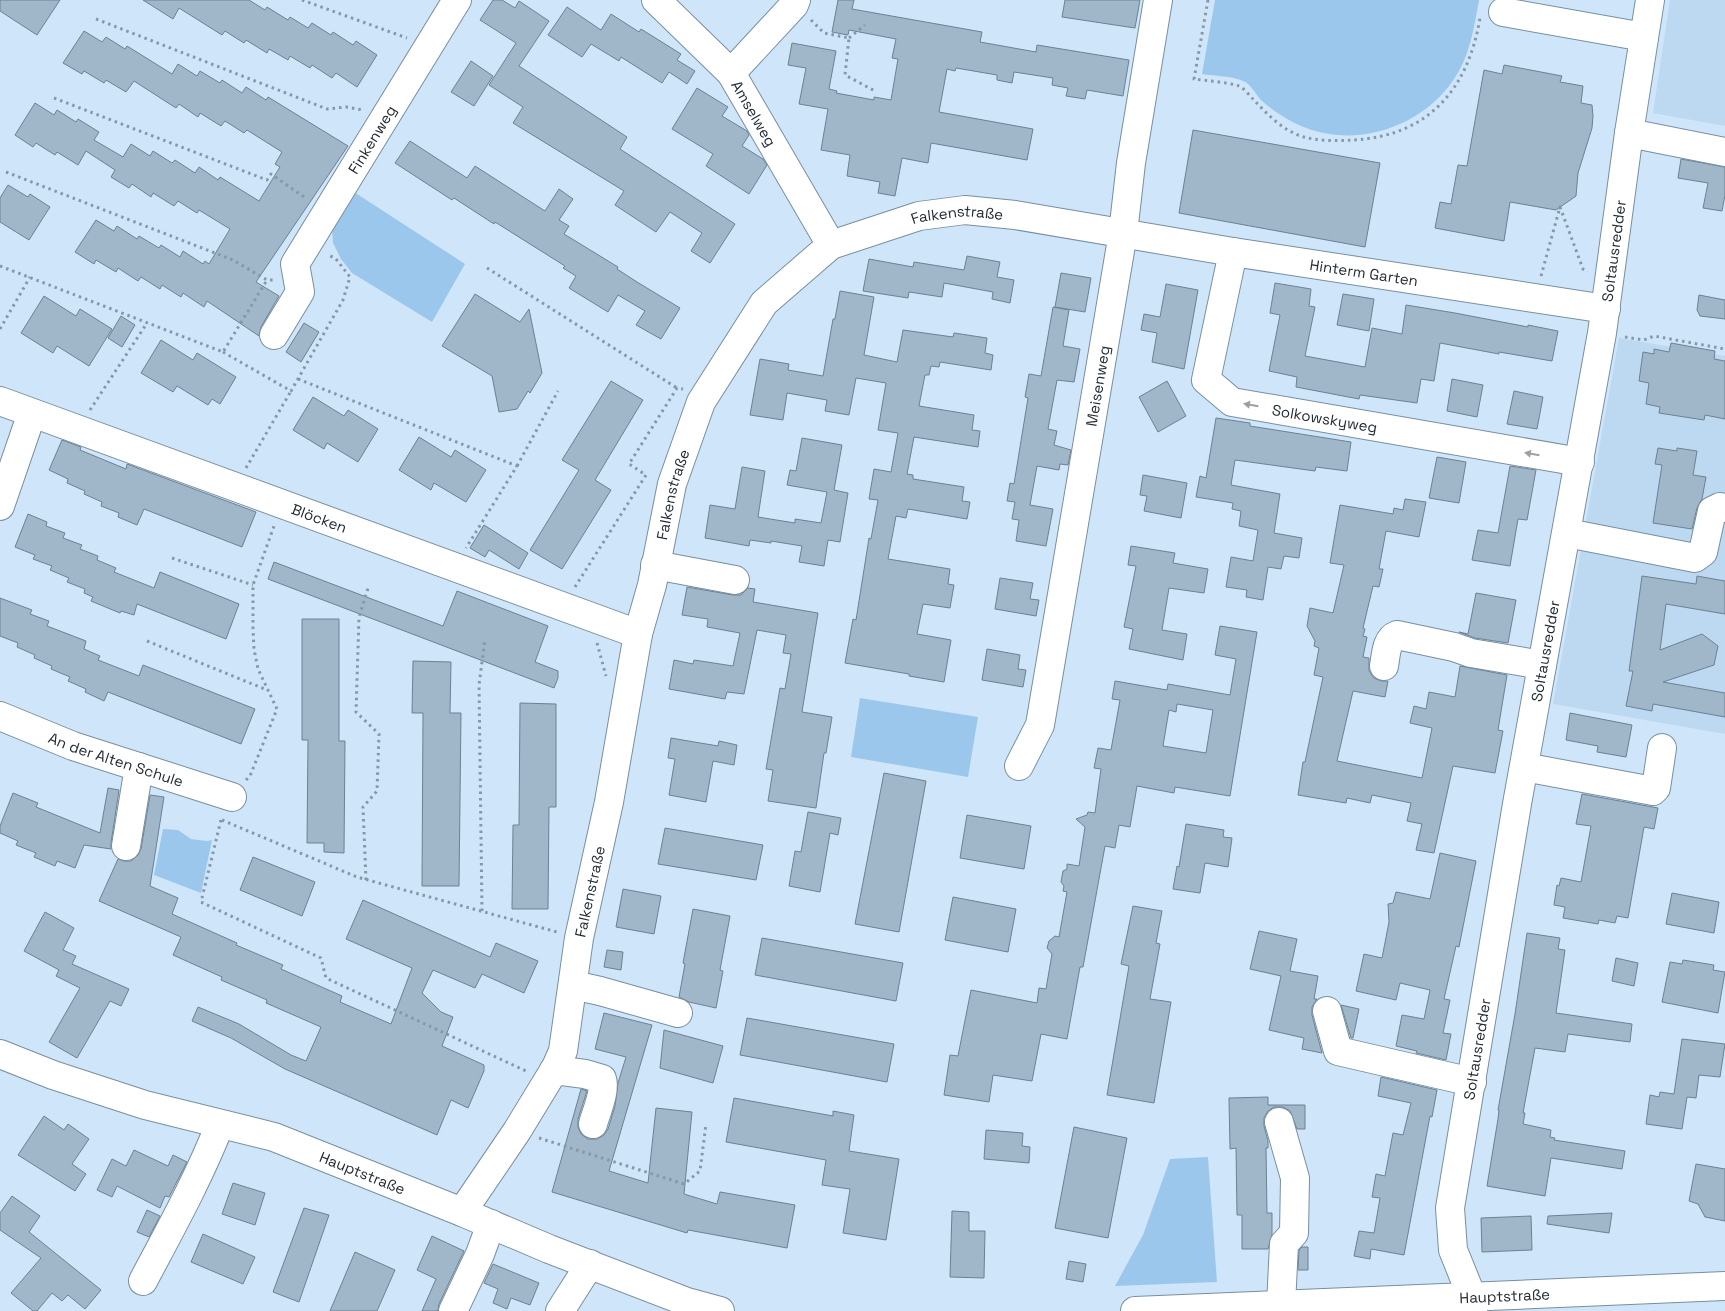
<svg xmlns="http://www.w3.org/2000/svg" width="1725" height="1311" font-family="'Space Grotesk',sans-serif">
<rect width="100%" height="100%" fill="#cfe6fa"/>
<!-- built -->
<g fill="#bdd9f1">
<path d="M1670,0H1725V126L1653,113Z"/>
<path d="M1619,338L1725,356V734L1553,704Z"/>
</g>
<!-- green -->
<g fill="#9cc7ec">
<path d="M1215,0H1479C1474,28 1470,56 1454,79C1423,126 1359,148 1306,128C1290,122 1274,112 1261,100C1256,95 1250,83 1243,81C1231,76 1215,76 1202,74Z"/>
<path d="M354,192L465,264L432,322L352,273L341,259L333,243L332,228Z"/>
<path d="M860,698L978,717L968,777L851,757Z"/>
<path d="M163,829L178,830L191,839L207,841L212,840L201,893L154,875Z"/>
<path d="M1208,1157L1217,1282L1115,1286L1143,1235L1170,1159Z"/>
</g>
<!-- building -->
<g fill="#a0b6c9" stroke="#6c8193" fill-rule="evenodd">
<path d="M0,0H60L37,35L0,11Z"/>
<path d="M143,0H249L265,10L267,7L288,20L290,17L308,28L312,23L331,35L333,32L353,45L356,41L377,55L357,87L336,73L332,78L312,65L310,68L290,56L288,60L269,49L267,53L246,40L244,43L225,31L222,35L179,8L173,19Z"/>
<path d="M493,0H502L515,8L519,1L549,21L519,66L627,137L620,149L735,224L710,263L691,251L702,233L670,212L656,232L615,205L624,191L513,123L523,107L489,85L516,43L480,20Z"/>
<path d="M838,0H854L852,9L982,32L980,42L1036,52L1037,45L1129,60L1123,96L1087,90L1085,99L1066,96L1068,88L1052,85L1053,78L1014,72L1012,83L997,80V75L956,68L955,71L947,69L939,112L1033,129L1027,160L931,143L928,163L902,158L895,196L878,193L880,182L847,176L850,155L821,150L828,109L799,104L806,68L788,65L792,43L836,51L829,89L837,91L836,93L874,100V97L891,100L898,59L892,58L896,39L849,30L848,35L832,32Z"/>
<path d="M1065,0H1140L1135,28L1062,17Z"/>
<path d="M567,7L601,30L611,14L639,32L641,29L681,54L677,60L695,71L687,84L669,72L662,83L621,57L619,61L591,44L582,57L548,35Z"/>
<path d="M84,31L102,42L106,37L125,49L127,46L172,74L178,64L197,76L200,71L220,83L222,80L242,93L246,87L266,100L268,97L348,146L256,282L279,296L261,327L259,336L207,301L204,307L183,293L181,297L162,285L160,289L141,277L138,281L118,268L116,272L96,260L94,264L75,252L96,220L114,231L117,226L137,239L139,236L159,248L161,245L180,257L183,251L203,264L205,261L209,264L230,229L199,210L197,213L178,201L174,206L153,193L151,197L132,184L129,188L111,177L115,170L86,151L78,165L57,152L55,155L36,143L33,147L15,135L35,103L54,115L57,110L76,122L78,119L99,132L94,140L123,157L131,144L150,156L153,151L172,163L175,160L195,173L199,167L218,180L220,177L259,201L280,167L275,164L282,152L247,130L244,133L225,121L221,126L200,113L198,117L179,104L176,108L134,81L126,92L106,80L104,83L84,71L82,74L63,63Z"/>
<path d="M471,61L493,76L474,106L451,92Z"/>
<path d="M1504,65L1562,76L1560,82L1583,86L1581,103L1592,105L1593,116L1592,128L1578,173L1576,196L1556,210L1510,202L1504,241L1435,228L1440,202L1451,204L1458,165L1467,166L1484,70L1502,74Z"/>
<path d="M697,88L728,107L722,116L747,131L749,135L742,146L763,159L767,165L749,194L706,166L713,154L672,129Z"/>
<path d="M1193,130L1380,163L1365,247L1179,213Z"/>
<path d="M410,141L467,178L475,166L545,211L559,189L573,199L559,220L569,226L564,234L618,267L617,269L637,282L680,308L661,339L636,325L645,311L618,295L608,312L569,288L576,276L563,268L565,266L495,222L494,224L454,198L452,200L395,163Z"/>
<path d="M1681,159L1725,167V195L1722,211L1703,208L1708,183L1678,178Z"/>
<path d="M8,185L28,197L30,194L50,207L29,240L0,222V198Z"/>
<path d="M967,256L1000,262L997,277L1014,280L1010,303L992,299L993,292L944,283L942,297L909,292L908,298L863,291L869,259L913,267L914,262L964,270Z"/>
<path d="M1061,273L1091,278L1085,312L1055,307Z"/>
<path d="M1275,283L1311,289L1309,306L1315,307L1305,356L1365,367L1372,328L1402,334L1406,305L1455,313L1528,327V325L1558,331L1552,361L1499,352V354L1440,343L1434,381L1421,379L1417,403L1360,395L1359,399L1296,387L1297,377L1269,371L1280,315L1270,313Z"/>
<path d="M1166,284L1198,290L1184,369L1152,362L1157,333L1141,330L1144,314L1160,317Z"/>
<path d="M840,291L874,297L864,355L897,362L903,330L953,337L954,333L987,338L985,353L993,355L991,370L940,362L939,367L931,366L929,375H925L919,406L974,415L972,430L980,431L978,447L914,437L907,474L913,475V479L964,487L962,501L970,502L967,519L908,509L906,518L896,516L888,559L950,569L948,584L954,585L950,608L923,604L917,634L951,640L944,682L909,676V674L845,663L853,619L856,620L869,538L871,539L878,500L869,499L874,469L891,472L898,433L878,430L886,383L856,378L849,415L825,411L827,400L787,393L783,420L750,415L760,359L789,364L788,370L823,376L833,319H835Z"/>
<path d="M475,294L520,322L529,309L542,373L530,393L528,391L517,409L499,412L492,376L442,346Z"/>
<path d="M1343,294L1374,299L1369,331L1337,325Z"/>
<path d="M1699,295L1725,300V319L1700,316L1697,310Z"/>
<path d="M44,296L76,316L80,309L112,329L89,366L57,346L53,353L21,333Z"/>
<path d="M1053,307L1069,310L1063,346L1080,349L1074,382L1057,380L1048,429L1057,431L1054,445L1071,450L1068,465L1060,464L1059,470L1037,466L1030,505L1053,509L1046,546L1016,541L1019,520L1012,519L1015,502L1007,501L1010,483L1014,484L1028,398L1025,397L1029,374L1041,376Z"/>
<path d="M121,316L135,325L122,347L108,338Z"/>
<path d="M304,323L319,332L301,362L286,352Z"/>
<path d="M161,340L193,360L197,353L236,377L220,404L212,399L208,405L177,386L173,392L141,373Z"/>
<path d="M1671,343L1715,351L1714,359L1725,361V419L1705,415L1704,420L1659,413L1660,407L1646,404L1649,383L1639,381L1643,352L1654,354V349L1669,352Z"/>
<path d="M1452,379L1483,385L1477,417L1447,411Z"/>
<path d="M611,381L643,400L595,480L611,490L562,569L530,550L579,470L562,460Z"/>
<path d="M1167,381L1186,416L1158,432L1139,397Z"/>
<path d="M1514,391L1543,397L1537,429L1507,424Z"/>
<path d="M313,397L344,416L348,410L378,429L358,462L327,443L324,449L293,430Z"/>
<path d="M1216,418L1250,423V426L1351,442L1347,471L1316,467L1315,471L1235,460L1231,485L1280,494L1274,533L1302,538L1299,558L1284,556L1281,569L1268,567L1263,600L1246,597L1247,590L1226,587L1231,557L1253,561L1258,530L1239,526L1241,511L1232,509L1233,503L1196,497L1200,476L1206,478Z"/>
<path d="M419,437L451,457L455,450L486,470L466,502L434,483L431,490L399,470Z"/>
<path d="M802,438L842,445L834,490L848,493L840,542L828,540L824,566L799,562L802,546L771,541V543L750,540L749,546L705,538L710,505L735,509L742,467L765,471L758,517L795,523V519L821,523L827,492L787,485L790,470L796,471Z"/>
<path d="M62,440L81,447L80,450L126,469L127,464L256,512L242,547L144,509L137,525L118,517L119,513L101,506L102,502L84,494L85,491L67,483L68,479L49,470Z"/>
<path d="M1658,448L1677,451V448L1697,451L1693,475L1706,477L1702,499L1697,508L1692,529L1653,523L1662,465L1655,464Z"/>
<path d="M1437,457L1466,462L1459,503L1429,498Z"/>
<path d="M1510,466L1536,470L1527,520L1518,519L1510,566L1472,560L1478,530L1498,533Z"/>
<path d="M1143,475L1187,483L1181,518L1144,511L1147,496L1140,495Z"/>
<path d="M1405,499L1426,502L1419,537L1386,531L1379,569H1383L1379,587L1373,586L1363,628L1365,629L1363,636L1367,637L1363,657L1369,658V671L1374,678L1381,681H1388L1385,697L1353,691L1337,761L1422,778L1432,728L1410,723L1414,706L1426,709L1429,692L1455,697L1460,666L1507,675L1498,730L1503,731L1495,773L1453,766L1434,853L1416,850L1422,824L1407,821L1411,803L1372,795L1370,803L1347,798L1346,803L1298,795L1303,762H1305L1323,677L1314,675L1319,648L1314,646L1315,641L1307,626L1310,608L1333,613L1344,565L1330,563L1340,505L1393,514L1394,508L1403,510Z"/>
<path d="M28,514L47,522L46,526L65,533L63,538L82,545L80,549L98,556L97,560L116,568L114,572L154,588L160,572L239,604L226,639L137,604L134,615L121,611L120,613L91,601L93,597L84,593L85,589L67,582L69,578L50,570L52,566L33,559L35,555L15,547Z"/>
<path d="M484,525L528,553L519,569L489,550L485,557L470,548Z"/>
<path d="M1131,546L1175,553L1173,563L1208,569L1204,593L1169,588L1162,630L1187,634L1183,660L1129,649L1133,629L1124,627L1136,566L1128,565Z"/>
<path d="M274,562L443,626L457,591L548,626L535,662L558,671V678L554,688L268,579Z"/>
<path d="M1642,576L1696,584L1697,576L1725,581V614L1666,604L1660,650L1702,634L1718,646L1714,665L1663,682L1725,693V717L1653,704L1652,711L1626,706L1633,671H1629Z"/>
<path d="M1000,578L1033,583L1030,599L1039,600L1036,616L995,609Z"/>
<path d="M687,587L733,595H741L748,588L755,589L753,602L818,613L802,712L832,717L826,753H824L816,808L768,801L773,770L766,769L780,688L785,689L791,654L783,653L786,635L757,630L744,694L727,692L725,699L669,689L674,660L693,664L694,660L733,666L740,633L707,627L708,619L682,615Z"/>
<path d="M1476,593L1516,600L1508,643L1475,638L1459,632L1468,634Z"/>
<path d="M0,598L32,610L30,614L49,621L47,626L86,641L84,649L100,656L98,660L139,676L143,665L255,709L241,744L108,692L104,701L85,692L86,689L68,681L70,677L51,669L52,666L34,658L35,655L17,647L18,643L0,636Z"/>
<path d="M302,619H339V741H345L344,853L324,852V843H307L308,740H302Z"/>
<path d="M1220,626L1257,632L1230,796L1175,787L1174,793L1137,786L1130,827L1119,825L1115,848L1105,846L1083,967H1080L1067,1039L1041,1034L1032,1081L993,1075L989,1102L944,1095L950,1055L958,1056L971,990L1037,1003L1039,988L1046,989L1052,954L1047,948L1049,941L1055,936L1059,937L1067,892L1063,891L1064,886L1061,882L1063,871L1067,869V864L1079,866L1085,827L1076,819L1087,815L1088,812L1095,813L1101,769L1094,768L1098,748L1111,750L1120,700L1112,699L1115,681L1167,690L1168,684L1230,695L1236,659L1215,655ZM1177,704L1213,710L1206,753L1163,746L1169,710L1176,712Z"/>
<path d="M987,649L1020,655L1018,669L1026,670L1023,687L982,680Z"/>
<path d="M413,661L451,662L450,713H461L459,886H422L423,713H412Z"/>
<path d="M520,703L556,704V807H549L548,909H512L513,825H519Z"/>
<path d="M1570,713L1632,725L1626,757L1597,752L1598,746L1566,740Z"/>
<path d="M671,738L718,746L719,741L737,745L734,765L713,761L706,802L669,795L675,759L668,758Z"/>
<path d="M884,773L926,781L899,932L855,924Z"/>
<path d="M108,788L119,790L111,843V849L84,845L75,868L57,861L55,866L34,857L36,853L16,845L18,841L0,833V826L13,793L38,803L36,807L100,833Z"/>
<path d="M1582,794L1658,808L1654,829L1644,827L1628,918L1617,916L1615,923L1599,920L1598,924L1563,918L1565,907L1554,905L1557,885L1559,886L1561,878L1581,882L1591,826L1576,824Z"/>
<path d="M150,795L164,797L150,886L178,898L172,914L237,943L236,945L283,965L281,969L342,996L340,1002L391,1024L412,968L346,939L363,900L490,957L496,943L538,961L524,993L482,974L475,988L433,970L422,993L441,1012L453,1017L442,1046L484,1065V1071L468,1108L451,1100L437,1135L285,1069L231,1038L192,1021L198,1007L239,1024L291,1055L306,1061L321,1027L266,1003L267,1000L221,980L222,977L173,955L181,937L99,901L118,859L124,861H131L138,855L141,849Z"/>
<path d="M808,812L841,818L838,835L830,833L820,892L789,886L795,851L801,852Z"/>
<path d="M967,815L1031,826L1024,869L960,858Z"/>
<path d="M1186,824L1224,830L1223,837L1232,838L1228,867L1205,863L1200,893L1173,889L1177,866L1179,867Z"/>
<path d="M665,828L763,845L756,880L658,864Z"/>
<path d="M1440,853L1476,861L1459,947L1456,946L1444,999L1450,1000L1443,1033L1451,1034L1446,1060L1416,1053L1417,1051L1396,1046L1402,1015L1424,1019L1430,990L1400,983L1396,1000L1356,991L1364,954L1382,958L1389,922L1388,904L1393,903L1396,892L1430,899Z"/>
<path d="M253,857L315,882L302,916L240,890Z"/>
<path d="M623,889L661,896L654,934L616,927Z"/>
<path d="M1672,893L1719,902L1714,933L1666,924Z"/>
<path d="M953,897L1016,909L1008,952L945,940Z"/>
<path d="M1133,906L1162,911L1156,943L1160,944L1150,999L1171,1002L1154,1103L1107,1095L1129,966L1121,964Z"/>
<path d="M693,909L730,916L720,970L723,971L716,1008L689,1002L679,997L685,964L683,963Z"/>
<path d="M45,912L74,928L63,950L76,956L72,964L129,989L121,1006L110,1001L77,1058L49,1042L80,988L56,976L59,970L24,951Z"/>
<path d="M1259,931L1297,939L1290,971L1318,976L1314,999H1317L1312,1007V1015L1322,1053L1302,1049L1304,1038L1269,1030L1281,976L1250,969Z"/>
<path d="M1527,933L1560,938L1558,949L1565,950L1556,1013L1632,1024L1630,1042L1568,1034L1565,1052L1535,1048L1523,1113H1525L1523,1124L1551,1130L1550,1137L1555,1138L1554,1140L1625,1151L1622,1169L1551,1158L1545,1196L1487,1186L1498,1119L1499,1110H1498L1515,1014Z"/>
<path d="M762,938L903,963L896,1001L755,975Z"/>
<path d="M607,950L623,952L621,970L604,967Z"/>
<path d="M1616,958L1638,963L1634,986L1612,981Z"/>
<path d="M1683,960L1714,965L1713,970L1725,972L1718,1013L1662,1002L1670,962L1682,964Z"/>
<path d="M1341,1005L1359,1009L1353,1038H1351Z"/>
<path d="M604,1013L652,1025L609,1171L648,1183L656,1108L692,1112L684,1194L717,1204L720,1192L795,1205L787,1248L688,1230L687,1233L552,1192L581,1089L587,1091L578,1119V1127L581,1134L588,1139H597L604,1135L608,1129L615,1106L618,1083L626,1057L595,1049Z"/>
<path d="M747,1018L894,1044L887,1082L740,1055Z"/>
<path d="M664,1030L723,1046L713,1083L660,1068Z"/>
<path d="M1682,1039L1725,1044L1720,1077L1699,1075L1696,1098L1687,1097L1682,1129L1646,1124L1650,1095L1659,1097L1660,1092L1674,1094Z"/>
<path d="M1381,1077L1437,1090L1432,1117L1430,1116L1404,1255L1371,1249L1370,1259L1354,1256L1359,1231L1374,1233L1380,1198L1372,1197L1376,1174L1385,1176L1393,1133L1403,1135L1411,1103L1378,1096Z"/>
<path d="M1268,1097V1105H1305V1129H1297L1290,1111L1283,1107H1274L1268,1111L1264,1118V1126L1268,1141V1148H1266L1267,1213H1272V1235L1268,1249H1242V1215H1237L1236,1148L1230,1149L1229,1098Z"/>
<path d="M734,1098L833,1116V1111L854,1115L849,1151L899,1159L886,1240L843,1233L850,1189L822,1185L826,1160L726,1142Z"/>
<path d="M44,1116L64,1130L68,1124L89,1139L72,1164L86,1174L75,1191L18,1155Z"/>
<path d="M1074,1127L1127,1138L1108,1238L1055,1228Z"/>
<path d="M986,1130L1023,1133L1022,1146L1030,1147L1029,1163L984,1159Z"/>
<path d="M134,1150L168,1166L173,1155L187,1162L169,1197L165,1196L160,1208L117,1186L112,1197L97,1190L112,1159L126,1166Z"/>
<path d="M1696,1164L1725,1169V1221L1705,1217L1698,1204L1689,1201Z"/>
<path d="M233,1183L265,1193L255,1225L222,1214Z"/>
<path d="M12,1196L40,1216L29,1232L101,1290L85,1309L68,1295L62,1301L52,1293L37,1311H33L11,1293L41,1258L0,1230V1213Z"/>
<path d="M304,1208L329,1215L299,1302L273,1292Z"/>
<path d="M147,1210L160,1216L149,1237L137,1232Z"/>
<path d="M952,1211L969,1212V1231H985L984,1278L950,1277Z"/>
<path d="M1612,1213L1609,1233L1547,1224L1548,1216Z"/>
<path d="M1531,1216L1532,1250L1482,1252L1481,1218Z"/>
<path d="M203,1234L255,1257L243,1284L191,1262Z"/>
<path d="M432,1236L464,1251L439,1304L438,1311H422L436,1279L417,1270Z"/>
<path d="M1302,1247H1308V1270H1298L1299,1250Z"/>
<path d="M355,1252L395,1270L377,1311H330Z"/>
<path d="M1069,1261L1086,1264L1083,1282L1066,1279Z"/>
<path d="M493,1264L539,1283L530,1305L511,1298L507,1309L493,1303L498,1289L484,1283Z"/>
</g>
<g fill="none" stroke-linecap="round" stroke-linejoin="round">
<!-- minor casing -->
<g stroke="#798ea0" stroke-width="30">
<g id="minor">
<path id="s1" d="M656,0L731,73L831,245"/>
<path d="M1503,12L1644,37"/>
<path d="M731,73L794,5L796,0"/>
<path d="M1629,133L1725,152"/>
<path id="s2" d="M1233,252L1206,380L1232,402L1580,462"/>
<path id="s3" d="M274,335L300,292L295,264L457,0"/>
<path id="s4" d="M0,401L638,634"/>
<path d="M0,506L32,413"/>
<path d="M1567,533L1695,558L1703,552L1712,511L1720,507L1725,508"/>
<path d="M655,565L735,580"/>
<path d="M1384,666C1386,655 1386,639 1397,635L1454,647L1471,653L1542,665"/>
<path id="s5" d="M0,716L73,746L232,797"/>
<path id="s6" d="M1019,766L1040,725L1123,233L1131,163L1158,0"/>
<path d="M1524,767L1653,791L1656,788L1662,748"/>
<path d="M126,846L139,767"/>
<path d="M573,985L600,991L678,1013"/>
<path d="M1327,1011L1338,1051L1472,1082"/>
<path id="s7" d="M0,1054L53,1075L145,1105L274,1137L462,1212L549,1249L687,1302L720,1311"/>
<path d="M554,1070L585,1074L602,1079C606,1090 596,1113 593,1124"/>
<path d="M1279,1122L1295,1178L1294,1233L1284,1244L1281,1305"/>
<path id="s8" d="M462,1212L517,1131L556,1067L563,1051L579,938L609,802L638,634L652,585L672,484L701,402L764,303L831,245L919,216L965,210L1015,215L1233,252L1606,309"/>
<path d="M143,1281C170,1230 199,1178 220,1124"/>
<path d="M453,1311L480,1254L491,1224"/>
<path d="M560,1311L590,1264"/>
<path id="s9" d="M1135,1311L1725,1286"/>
<path id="s10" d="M1473,1311L1472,1297L1453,1250L1450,1208L1517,804L1602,333L1629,133L1650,0"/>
</g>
</g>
<!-- path -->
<g stroke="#8697a6" stroke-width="3" stroke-dasharray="2.5 4" stroke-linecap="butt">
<path d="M302,0L407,38"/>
<path d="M1208,0L1194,79C1207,81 1227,82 1239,86C1244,88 1249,95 1253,99C1267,114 1283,131 1304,137C1319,141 1337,141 1353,140C1428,136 1468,90 1480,18"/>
<path d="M96,19L327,109L346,107L363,110"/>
<path d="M811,20L824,33L849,38L845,75L875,91"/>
<path d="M849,38L865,25"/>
<path d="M54,98L267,180L271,174L307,199"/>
<path d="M6,172L233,260L267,280H276"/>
<path d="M0,266L223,352L267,280"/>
<path d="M487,268L677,388"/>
<path d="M1541,276L1560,207L1583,269L1588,271"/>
<path d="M0,329L30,277"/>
<path d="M1625,337L1644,340L1654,336L1725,349"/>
<path d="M223,352L291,391L343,300L350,277L336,259L327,254"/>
<path d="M298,379L517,466L466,548"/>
<path d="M90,410L147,323"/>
<path d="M517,466L558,391"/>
<path d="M246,468L291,391"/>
<path d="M172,558L253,585"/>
<path d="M575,587L646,475L629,464L677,388L683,389"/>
<path d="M147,641L267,690"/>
<path d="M597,643L606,676"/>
<path d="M246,780L250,776L277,709L258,669L254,649L253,629V585L274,526"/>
<path d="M221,820L201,902L321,958L326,978L526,1071"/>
<path d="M222,820L357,877L557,932"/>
<path d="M366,880L363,807L377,791L379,734L356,712L359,617L369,585"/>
<path d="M482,911L479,685L485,639"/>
<path d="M539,1138L684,1184L700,1171L706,1124"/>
</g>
<!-- minor -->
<use href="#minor" stroke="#fff" stroke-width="28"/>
</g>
<!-- one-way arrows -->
<defs><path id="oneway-solid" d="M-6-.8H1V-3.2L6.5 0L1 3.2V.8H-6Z" transform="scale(1.25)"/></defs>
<g fill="#9ca0a3">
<use href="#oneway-solid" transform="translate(1251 405) rotate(-170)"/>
<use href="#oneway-solid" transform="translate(1532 454) rotate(-170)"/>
</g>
<g text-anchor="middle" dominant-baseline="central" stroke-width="4" stroke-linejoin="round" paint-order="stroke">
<!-- street labels -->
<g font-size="15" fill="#232c33" stroke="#fff">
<text stroke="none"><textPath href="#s1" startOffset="151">Amselweg</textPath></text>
<text stroke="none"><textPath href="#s3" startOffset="225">Finkenweg</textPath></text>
<text stroke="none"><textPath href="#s8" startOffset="1192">Falkenstraße</textPath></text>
<text stroke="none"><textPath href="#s10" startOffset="1078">Soltausredder</textPath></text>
<text stroke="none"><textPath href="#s8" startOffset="1604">Hinterm Garten</textPath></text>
<text stroke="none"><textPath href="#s6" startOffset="390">Meisenweg</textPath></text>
<text stroke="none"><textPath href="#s2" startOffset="259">Solkowskyweg</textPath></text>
<text stroke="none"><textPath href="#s8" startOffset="758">Falkenstraße</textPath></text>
<text stroke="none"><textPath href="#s4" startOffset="340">Blöcken</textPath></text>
<text stroke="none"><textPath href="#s10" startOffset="672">Soltausredder</textPath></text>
<text stroke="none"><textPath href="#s5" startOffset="124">An der Alten Schule</textPath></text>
<text stroke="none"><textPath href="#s8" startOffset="352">Falkenstraße</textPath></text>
<text stroke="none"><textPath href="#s10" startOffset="268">Soltausredder</textPath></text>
<text stroke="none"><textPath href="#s7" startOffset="382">Hauptstraße</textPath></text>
<text stroke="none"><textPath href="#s9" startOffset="370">Hauptstraße</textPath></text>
</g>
</g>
</svg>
